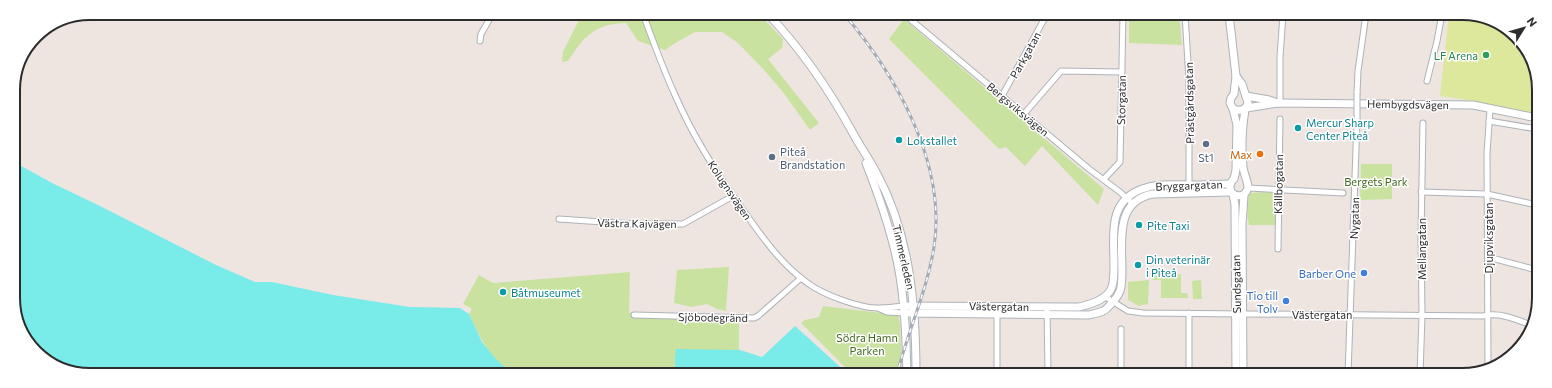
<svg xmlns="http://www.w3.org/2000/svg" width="1552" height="388" font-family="Commissioner,sans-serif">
<rect width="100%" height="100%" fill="#eee5e1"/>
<!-- green -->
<g fill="#c9e2a0">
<path d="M582,14H759L783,39L782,48L768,59L819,123L810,130L783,92L764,70L738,43L722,32H695L677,42L665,50L638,41L626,23C595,24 584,36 568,61L562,62L563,52Z"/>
<path d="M1129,14H1179L1182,45L1129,43Z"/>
<path d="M904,19L1104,189L1098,205L1042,146L1025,166L1006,147L999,149L889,39Z"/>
<path d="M1361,164H1392V199L1360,200Z"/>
<path d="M1266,192L1276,193L1278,225H1249C1247,217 1246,200 1251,193Z"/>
<path d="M729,267L726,311L717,309L707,304L691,307L674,303L677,270Z"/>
<path d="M630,272L629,313L714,315V322H739V352L677,374H512C490,360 480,337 469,314L472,309L463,304L479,275L493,283Z"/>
<path d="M1152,274H1181V293H1187L1188,298H1161V280H1152Z"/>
<path d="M1149,280L1148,304L1139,306L1128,300V282Z"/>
<path d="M1201,280L1202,299H1193L1192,281Z"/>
<path d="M823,306L898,315L900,324L902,374H852L801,323L805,320L819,317Z"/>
</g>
<!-- pitch -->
<path fill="#dde89d" d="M1449,14L1478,15L1517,36L1537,74V115C1505,108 1473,100 1440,96Z"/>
<!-- water -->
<g fill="#79ebe9">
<path d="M14,162L52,183L98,205L216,265L255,282H272L333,295L410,307L460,308L469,314L482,342L495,358L512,374L74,373L35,352L15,314Z"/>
<path d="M795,326L848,374H675V359L676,349L740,350L762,357Z"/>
</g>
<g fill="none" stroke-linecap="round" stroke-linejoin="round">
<!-- street casing -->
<g stroke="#adb3b9" stroke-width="7">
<g id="street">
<path d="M643,14C653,41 663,69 675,95C694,139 720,179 748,217C765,241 784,267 809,284C824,295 862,309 880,308C888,308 896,307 904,306"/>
<path d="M904,14L1089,169L1120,192L1133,204"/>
<path d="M1185,14L1189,80V187"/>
<path d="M480,41L481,34L493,13"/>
<path d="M1427,81L1437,41L1442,14"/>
<path d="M1357,93L1358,71L1366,14"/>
<path d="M1002,96L1047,14"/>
<path d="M1280,103V57L1283,14"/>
<path d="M1024,114L1061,71L1122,72"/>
<path d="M1489,121L1537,129"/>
<path d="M1104,179L1120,162L1123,14"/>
<path d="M1248,188L1343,193"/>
<path d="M1421,192L1487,194L1537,205"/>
<path d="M559,219L632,224H683L733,196"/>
<path d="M1278,249L1280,119"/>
<path d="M1488,257L1537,270"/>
<path d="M1104,296L1128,311L1143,313L1483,316C1499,312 1515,319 1531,325"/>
<path d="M1047,306L1048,374"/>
<path d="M880,309L887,312L904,313"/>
<path d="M634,315L754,318L758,316L801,278"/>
<path d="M1121,329V375"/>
<path d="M1488,366L1487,153L1490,110"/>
<path d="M997,374V311"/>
<path d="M1189,375V313"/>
<path d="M1348,375L1357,120"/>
<path d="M1420,375L1422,315L1421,237L1423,123"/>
</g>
</g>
<!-- secondary casing -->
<g stroke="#adb3b9" stroke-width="9">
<g id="secondary">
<path d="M768,14C802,50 830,91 854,135C861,148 870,160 877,174C910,235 916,306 916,374"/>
<path d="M1229,14L1236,76L1234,94L1231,98L1230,103L1233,109L1237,125L1236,170L1234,179C1230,182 1229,187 1231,192C1237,198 1245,197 1248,188C1248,181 1244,175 1243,167C1241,148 1242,128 1245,109"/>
<path d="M1246,96L1269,100L1278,103"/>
<path d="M1246,108L1278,103L1473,105L1537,118"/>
<path d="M1233,109C1240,112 1246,110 1248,103L1242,84L1236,76"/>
<path d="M866,163C879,196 891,230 898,265C905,301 906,338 907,374"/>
<path d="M1233,194L1235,205L1236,375"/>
<path d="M904,306L1079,307C1091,304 1107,300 1112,287C1114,281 1114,272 1114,265C1114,235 1107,202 1142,189C1158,183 1174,185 1191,185C1204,185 1217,184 1230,184"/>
<path d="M904,313L1088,315C1093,314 1099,313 1103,311C1106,310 1108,307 1110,305C1115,300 1120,294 1121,287C1126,256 1108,202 1153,194L1231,192"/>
<path d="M1243,375L1242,225L1244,195"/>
</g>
</g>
<!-- street -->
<use href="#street" stroke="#fff" stroke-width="5"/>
<!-- secondary -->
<use href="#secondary" stroke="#fff" stroke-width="7"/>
<!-- rail casing -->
<g stroke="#a3abb7" stroke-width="3">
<path id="rail" d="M844,14C896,75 947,164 934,247C927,291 908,331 897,374"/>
</g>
<!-- rail -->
<use href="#rail" stroke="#fff" stroke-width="1.5" stroke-dasharray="4.5" stroke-linecap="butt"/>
<!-- street-bridge casing -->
<g stroke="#adb3b9" stroke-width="7" stroke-linecap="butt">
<path id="street-bridge" d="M1357,120V93"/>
</g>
<!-- street-bridge -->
<use href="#street-bridge" stroke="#fff" stroke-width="5"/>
</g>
<!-- markers -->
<circle fill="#2e9e5b" stroke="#fff" stroke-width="1.5" cx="1486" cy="55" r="4"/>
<g fill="#0f9aa8" stroke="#fff" stroke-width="1.5">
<circle cx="1298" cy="128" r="4"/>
<circle cx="899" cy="140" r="4"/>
<circle cx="1139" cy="225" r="4"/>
<circle cx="1138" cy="265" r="4"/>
<circle cx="503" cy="292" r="4"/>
</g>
<g fill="#5c6f8a" stroke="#fff" stroke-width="1.5">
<circle cx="1206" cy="144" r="4"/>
<circle cx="772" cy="157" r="4"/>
</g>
<circle fill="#e8710a" stroke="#fff" stroke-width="1.5" cx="1260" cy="154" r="4"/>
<g fill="#3f7fe0" stroke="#fff" stroke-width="1.5">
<circle cx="1364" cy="273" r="4"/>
<circle cx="1286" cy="301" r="4"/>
</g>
<g text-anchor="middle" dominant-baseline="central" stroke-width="3" stroke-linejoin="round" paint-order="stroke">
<!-- street labels -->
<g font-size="11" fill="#2d2d2d" stroke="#fff">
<text transform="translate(1025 55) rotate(-61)">Parkgatan</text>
<text transform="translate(1121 100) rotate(-89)">Storgatan</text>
<text transform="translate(1189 103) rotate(-91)">Prästgårdsgatan</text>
<text transform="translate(1408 104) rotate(1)">Hembygdsvägen</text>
<text transform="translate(1018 109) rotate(40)">Bergsviksvägen</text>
<text transform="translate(1278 184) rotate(-89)">Källbogatan</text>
<text transform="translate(1189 185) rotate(-2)">Bryggargatan</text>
<text transform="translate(730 190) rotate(56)">Kolugnsvägen</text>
<text transform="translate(1354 218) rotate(-88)">Nygatan</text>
<text transform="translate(637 223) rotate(1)">Västra Kajvägen</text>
<text transform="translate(1488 238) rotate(-90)">Djupviksgatan</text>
<text transform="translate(1421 249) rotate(-90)">Mellangatan</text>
<text transform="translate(904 257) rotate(77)">Timmerleden</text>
<text transform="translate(1236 284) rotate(-91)">Sundsgatan</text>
<text transform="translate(999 306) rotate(1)">Västergatan</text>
<text x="1322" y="314">Västergatan</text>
<text transform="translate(713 317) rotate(1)">Sjöbodegränd</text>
</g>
<!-- leisure labels -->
<g font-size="11" fill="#27864d" stroke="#fff" text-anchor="end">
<text x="1478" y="55">LF Arena</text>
</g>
<!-- culture labels -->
<g font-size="11" fill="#0d838f" stroke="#fff" text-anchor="start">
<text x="1306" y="122">Mercur Sharp<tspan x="1306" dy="13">Center Piteå</tspan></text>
<text x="907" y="140">Lokstallet</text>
<text x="1147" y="225">Pite Taxi</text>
<text x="1146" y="259">Din veterinär<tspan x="1146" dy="13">i Piteå</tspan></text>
<text x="511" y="292">Båtmuseumet</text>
</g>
<!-- service labels -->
<g font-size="11" fill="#4e5e75" stroke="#fff" text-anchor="start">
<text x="780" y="151">Piteå<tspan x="780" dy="13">Brandstation</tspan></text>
<text x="1206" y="157" text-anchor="middle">St1</text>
</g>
<!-- food labels -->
<g font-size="11" fill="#c56008" stroke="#fff" text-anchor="end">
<text x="1252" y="154">Max</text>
</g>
<!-- park labels -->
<g font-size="11" fill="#43691e" stroke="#fff">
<text x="1376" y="181">Bergets Park</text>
<text x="867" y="337">Södra Hamn<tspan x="867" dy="13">Parken</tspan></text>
</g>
<!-- shop labels -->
<g font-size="11" fill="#366cbe" stroke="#fff" text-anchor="end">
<text x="1356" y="273">Barber One</text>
<text x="1278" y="295">Tio till<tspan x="1278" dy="13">Tolv</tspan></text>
</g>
</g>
<!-- crop -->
<path d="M0 0H1552V388H0ZM90 20H1462A70 70 0 0 1 1532 90V298A70 70 0 0 1 1462 368H90A70 70 0 0 1 20 298V90A70 70 0 0 1 90 20Z" fill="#fff" fill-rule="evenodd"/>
<path fill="none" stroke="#2d2d2d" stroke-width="2" d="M90 20H1462A70 70 0 0 1 1532 90V298A70 70 0 0 1 1462 368H90A70 70 0 0 1 20 298V90A70 70 0 0 1 90 20Z"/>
<!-- north arrow -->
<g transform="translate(1524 28) rotate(53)" stroke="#ffffff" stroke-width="3" paint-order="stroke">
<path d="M0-3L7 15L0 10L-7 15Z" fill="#2d2d2d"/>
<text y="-6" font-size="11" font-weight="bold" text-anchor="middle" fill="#2d2d2d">N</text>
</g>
</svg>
